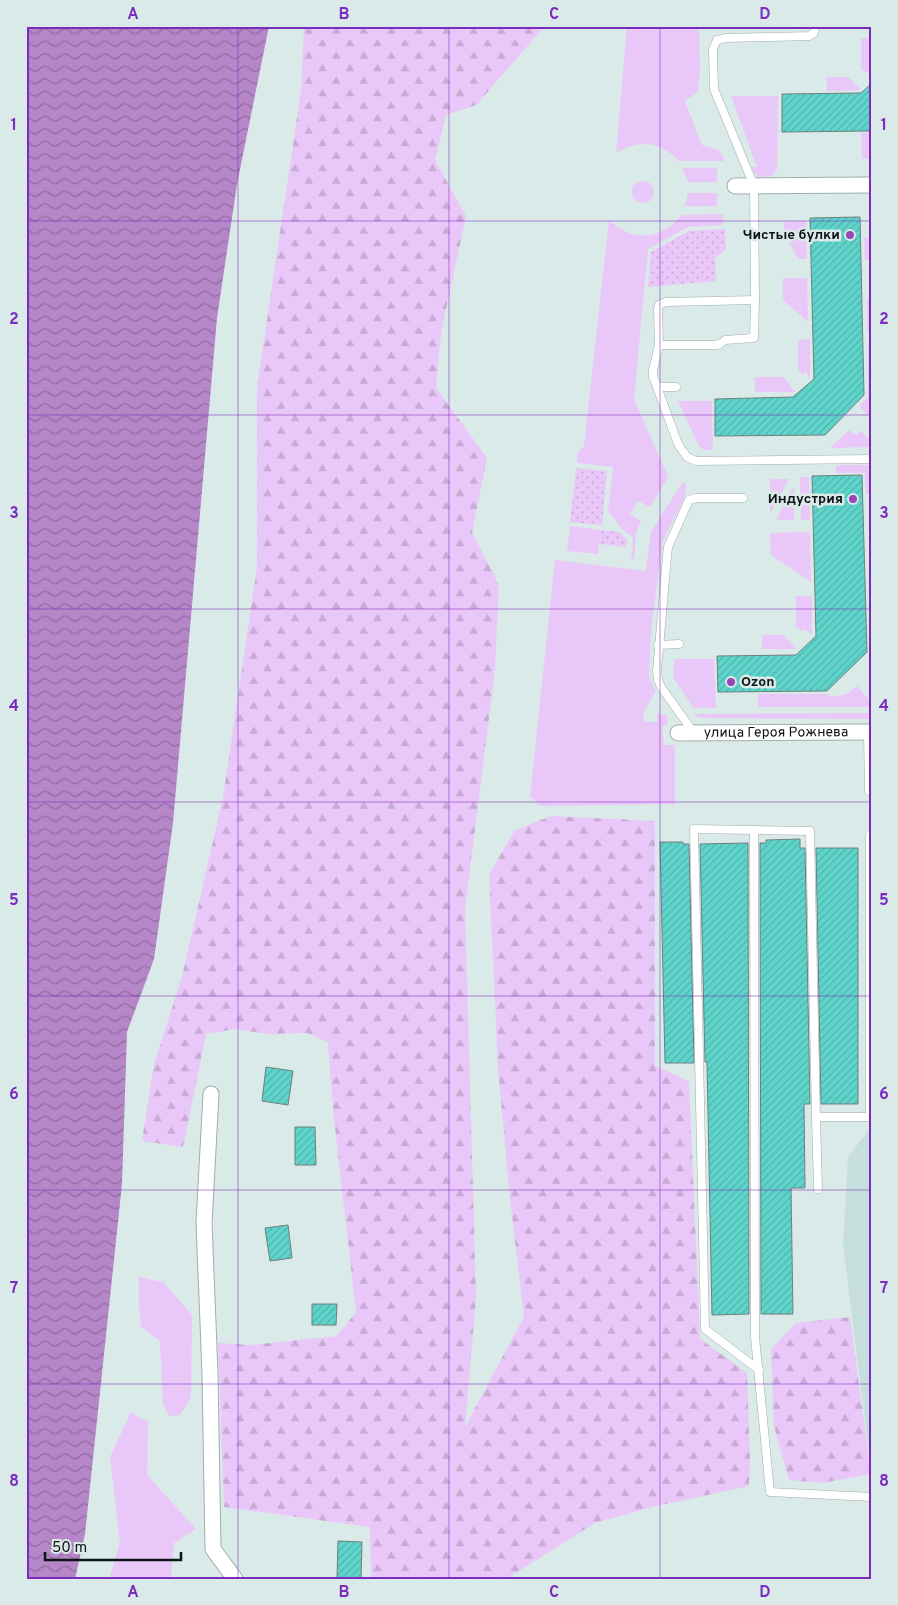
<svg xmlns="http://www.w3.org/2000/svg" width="898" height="1605" font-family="Overpass,sans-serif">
<defs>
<pattern id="forest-firs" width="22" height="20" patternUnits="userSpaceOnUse" patternTransform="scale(1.25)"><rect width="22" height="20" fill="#eac7f9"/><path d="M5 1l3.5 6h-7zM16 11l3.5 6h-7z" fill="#c8aad5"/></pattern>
<pattern id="park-dots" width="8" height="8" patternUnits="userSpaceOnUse" patternTransform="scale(1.25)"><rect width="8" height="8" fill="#eac7f9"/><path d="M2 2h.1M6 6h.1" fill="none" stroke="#c8aad5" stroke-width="1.8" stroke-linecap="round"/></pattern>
<pattern id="water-waves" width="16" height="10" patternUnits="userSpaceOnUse" patternTransform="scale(1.25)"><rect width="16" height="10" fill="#b586c8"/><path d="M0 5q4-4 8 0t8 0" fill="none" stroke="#926ca1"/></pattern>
<pattern id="building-hatch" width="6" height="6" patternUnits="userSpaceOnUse" patternTransform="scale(1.25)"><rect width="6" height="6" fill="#5ed4cb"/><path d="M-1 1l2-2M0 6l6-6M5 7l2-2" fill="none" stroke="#50b5ad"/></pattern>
</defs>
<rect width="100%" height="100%" fill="#daeae8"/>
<!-- built -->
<path fill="#c6dfdd" d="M872,1126V1476L843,1244L848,1157Z"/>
<!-- grass -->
<g fill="#eac7f9">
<path d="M627,26H699L700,72L698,92L685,101L702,145L717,149L724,157V161H679C660,141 640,139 616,153Z"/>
<path d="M861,38H872V73L869,71L867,73L861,69Z"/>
<path d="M827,77H848L861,90L827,91Z"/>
<path d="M731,96H778L777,169L772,176L759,177L754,173L751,167H757Z"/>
<path d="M861,133H872V158L862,159Z"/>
<path d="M682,168H717V182H688Z"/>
<circle cx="643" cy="192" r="11"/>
<path d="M688,193H717V206H685Z"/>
<path d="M723,214V225L688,227L648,249L634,399L668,477L650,507L638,501L630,514L641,521L636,533L634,559H631L633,543L632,536L624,531L608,511L613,467L577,463V453L584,446L609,220C634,243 660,240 682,215Z"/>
<path d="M806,221L807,259H798L784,233V222Z"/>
<path d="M864,238H872V260H865Z"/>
<path d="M783,278H807L808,322L783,300Z"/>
<rect x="867" y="298" width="5" height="34"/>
<path d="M810,339V378L805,372L803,375L798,369V340Z"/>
<path d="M868,342H872V411L868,415L859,406L868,397Z"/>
<path d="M755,377H784L795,392H755Z"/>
<path d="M678,401H712L713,450H704L699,446Z"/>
<path d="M849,430L856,435L861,431L872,442V447L830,448Z"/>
<path d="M836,465H872V494H866L865,473H836Z"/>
<path d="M800,477H809L810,520H801Z"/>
<path d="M770,479H789L770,514Z"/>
<path d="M682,483H686L685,497L663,541L651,629L649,677L656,691L643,713L644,722H657L658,714L667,715L668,722L667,725L662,727L664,745H675V804L541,806L530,797L555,560L646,571L651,532Z"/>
<path d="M794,486V520H776Z"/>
<path d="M570,526L601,530L598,554L567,551Z"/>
<path d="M810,532L811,582L771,555L770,533Z"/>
<path d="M796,596H812V635L804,629L802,631L796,627Z"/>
<path d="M762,635H783L797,649H762Z"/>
<path d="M674,659H714L716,708H694L674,679L673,675Z"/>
<path d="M857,686L872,703V707H758V694H828L831,697L847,694Z"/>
<path d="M872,713V719L704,718L698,717L694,714Z"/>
<path d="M139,1277L163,1282L192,1315L191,1398L180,1415L169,1416L163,1404L160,1341L141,1327L139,1306Z"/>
<path d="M131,1412L148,1422L147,1475L196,1529L174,1543L171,1579H109L120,1543L110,1457Z"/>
</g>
<!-- forest -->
<g fill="url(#forest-firs)">
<path d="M304,26H545L476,105L446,115L435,160L466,216L441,333L436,388L487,458L472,532L499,585L495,669L465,909L476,1297L465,1427L524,1317L510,1199L498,1067L489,875L514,831L551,816L655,821V1066L689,1081L700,1339L747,1373L750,1460L749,1486L656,1506L595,1523L506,1579H371L370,1527L224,1507L218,1343L252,1345L337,1336L356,1312L333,1110L328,1042L307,1033L267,1034L235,1029L206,1034L183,1147L142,1141L154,1064L182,977L223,797L257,567V387L301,91Z"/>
<path d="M850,1317L871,1474L823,1483L789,1480L774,1426L771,1349L796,1323Z"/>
</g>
<!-- park -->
<g fill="url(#park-dots)">
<path d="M725,229L726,249L715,258L716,281L648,287L651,252L689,231Z"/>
<path d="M576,468L607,471L602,525L570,522Z"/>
<path d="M601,530L620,532L627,540L626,547L600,544Z"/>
</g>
<!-- water -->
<path fill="url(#water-waves)" d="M26,26H269L237,184L217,318L173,823L154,959L127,1032L122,1184L85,1534L75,1579H26Z"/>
<!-- building -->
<g fill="url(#building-hatch)" stroke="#707f7d">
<path d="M872,83V131L782,132V94L861,93Z"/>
<path d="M860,217L864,395L825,435L715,436V399L793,397L814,379L810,218Z"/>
<path d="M862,475L867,652L827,691L718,692L717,656L796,655L816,636L812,476Z"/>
<path d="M800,839V848H805L810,1104H804L805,1188H791L793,1314H761L760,843H766V840Z"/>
<path d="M660,842H683V844H689L694,1063H665Z"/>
<path d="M748,843L749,1314L712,1315L707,1062H705L700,844Z"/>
<path d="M816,848H858V1104H821Z"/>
<path d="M266,1067L293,1071L288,1105L262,1101Z"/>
<path d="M295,1127H315L316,1165H295Z"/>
<path d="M288,1225L292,1258L270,1261L265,1228Z"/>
<path d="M312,1304H337L336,1325H312Z"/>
<path d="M338,1541L362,1542L361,1579H337Z"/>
</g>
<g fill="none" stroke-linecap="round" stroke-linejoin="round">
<!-- lane casing -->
<g stroke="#9faead" stroke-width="9">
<g id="lane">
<path d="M755,300L754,186L714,89L713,49L717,40L726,38L809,36L814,33L816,26"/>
<path d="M659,345H716L720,344L725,340L754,338L755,300L666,302L659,305L658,309L659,345L653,370V376L678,444L687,457L696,461L872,459"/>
<path d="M657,387H676"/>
<path d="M658,645L679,644"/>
<path d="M868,732L869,791"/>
<path d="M694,733L661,687L658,680L657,671L667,556L668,547L689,500L697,498H743"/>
<path d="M754,830L694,829L705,1329L759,1370"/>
<path d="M870,835V1117H816L810,831L754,830L755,1337L770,1492L872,1497"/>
<path d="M816,1117L818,1189"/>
</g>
</g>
<!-- street casing -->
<g stroke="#9faead" stroke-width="17">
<g id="street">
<path d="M735,186L872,185"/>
<path id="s1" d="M678,733L872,732"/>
<path d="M211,1094L204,1223L210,1373L213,1549L235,1579"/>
</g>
</g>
<!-- lane -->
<use href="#lane" stroke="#fff" stroke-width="8"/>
<!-- street -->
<use href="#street" stroke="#fff" stroke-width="15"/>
</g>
<!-- grid -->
<path fill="none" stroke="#7b2cbf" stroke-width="1" stroke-opacity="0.55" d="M238,26V1579M449,26V1579M660,26V1579M26,221H872M26,415H872M26,609H872M26,802H872M26,996H872M26,1190H872M26,1384H872"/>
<!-- markers -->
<g fill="#9847b7" stroke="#daeae8" stroke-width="2">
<circle cx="850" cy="235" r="5"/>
<circle cx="853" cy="499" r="5"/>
<circle cx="731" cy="682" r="5"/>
</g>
<g text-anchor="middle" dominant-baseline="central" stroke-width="5" stroke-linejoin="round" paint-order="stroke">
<!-- poi labels -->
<g font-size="14" font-weight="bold" fill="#0f1414" stroke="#daeae8" text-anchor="end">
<text x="840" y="235">Чистые булки</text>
<text x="843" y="499">Индустрия</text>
<text x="741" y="682" text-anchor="start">Ozon</text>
</g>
<!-- street labels -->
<g font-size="14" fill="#0f1414" stroke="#daeae8">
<text stroke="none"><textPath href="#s1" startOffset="98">улица Героя Рожнева</textPath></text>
</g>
</g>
<!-- border -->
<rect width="898" height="1605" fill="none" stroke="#daeae8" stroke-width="55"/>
<!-- scale -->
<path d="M45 1552v8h136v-8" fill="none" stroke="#0f1414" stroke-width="2.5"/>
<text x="52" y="1552" font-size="15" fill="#0f1414" stroke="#daeae8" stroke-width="4" paint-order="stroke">50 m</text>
<rect x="28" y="28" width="842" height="1550" fill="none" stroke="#7b2cbf" stroke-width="2"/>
<g font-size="16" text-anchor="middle" font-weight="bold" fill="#7b2cbf">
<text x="133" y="19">A</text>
<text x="344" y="19">B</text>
<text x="554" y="19">C</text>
<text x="765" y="19">D</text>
<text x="14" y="130">1</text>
<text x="884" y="130">1</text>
<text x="14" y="324">2</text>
<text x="884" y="324">2</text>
<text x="14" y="518">3</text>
<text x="884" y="518">3</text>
<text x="14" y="711">4</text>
<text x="884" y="711">4</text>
<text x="14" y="905">5</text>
<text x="884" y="905">5</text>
<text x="14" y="1099">6</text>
<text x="884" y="1099">6</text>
<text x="14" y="1293">7</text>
<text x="884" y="1293">7</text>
<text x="14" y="1486">8</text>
<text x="884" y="1486">8</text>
<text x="133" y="1597">A</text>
<text x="344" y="1597">B</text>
<text x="554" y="1597">C</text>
<text x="765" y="1597">D</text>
</g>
</svg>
